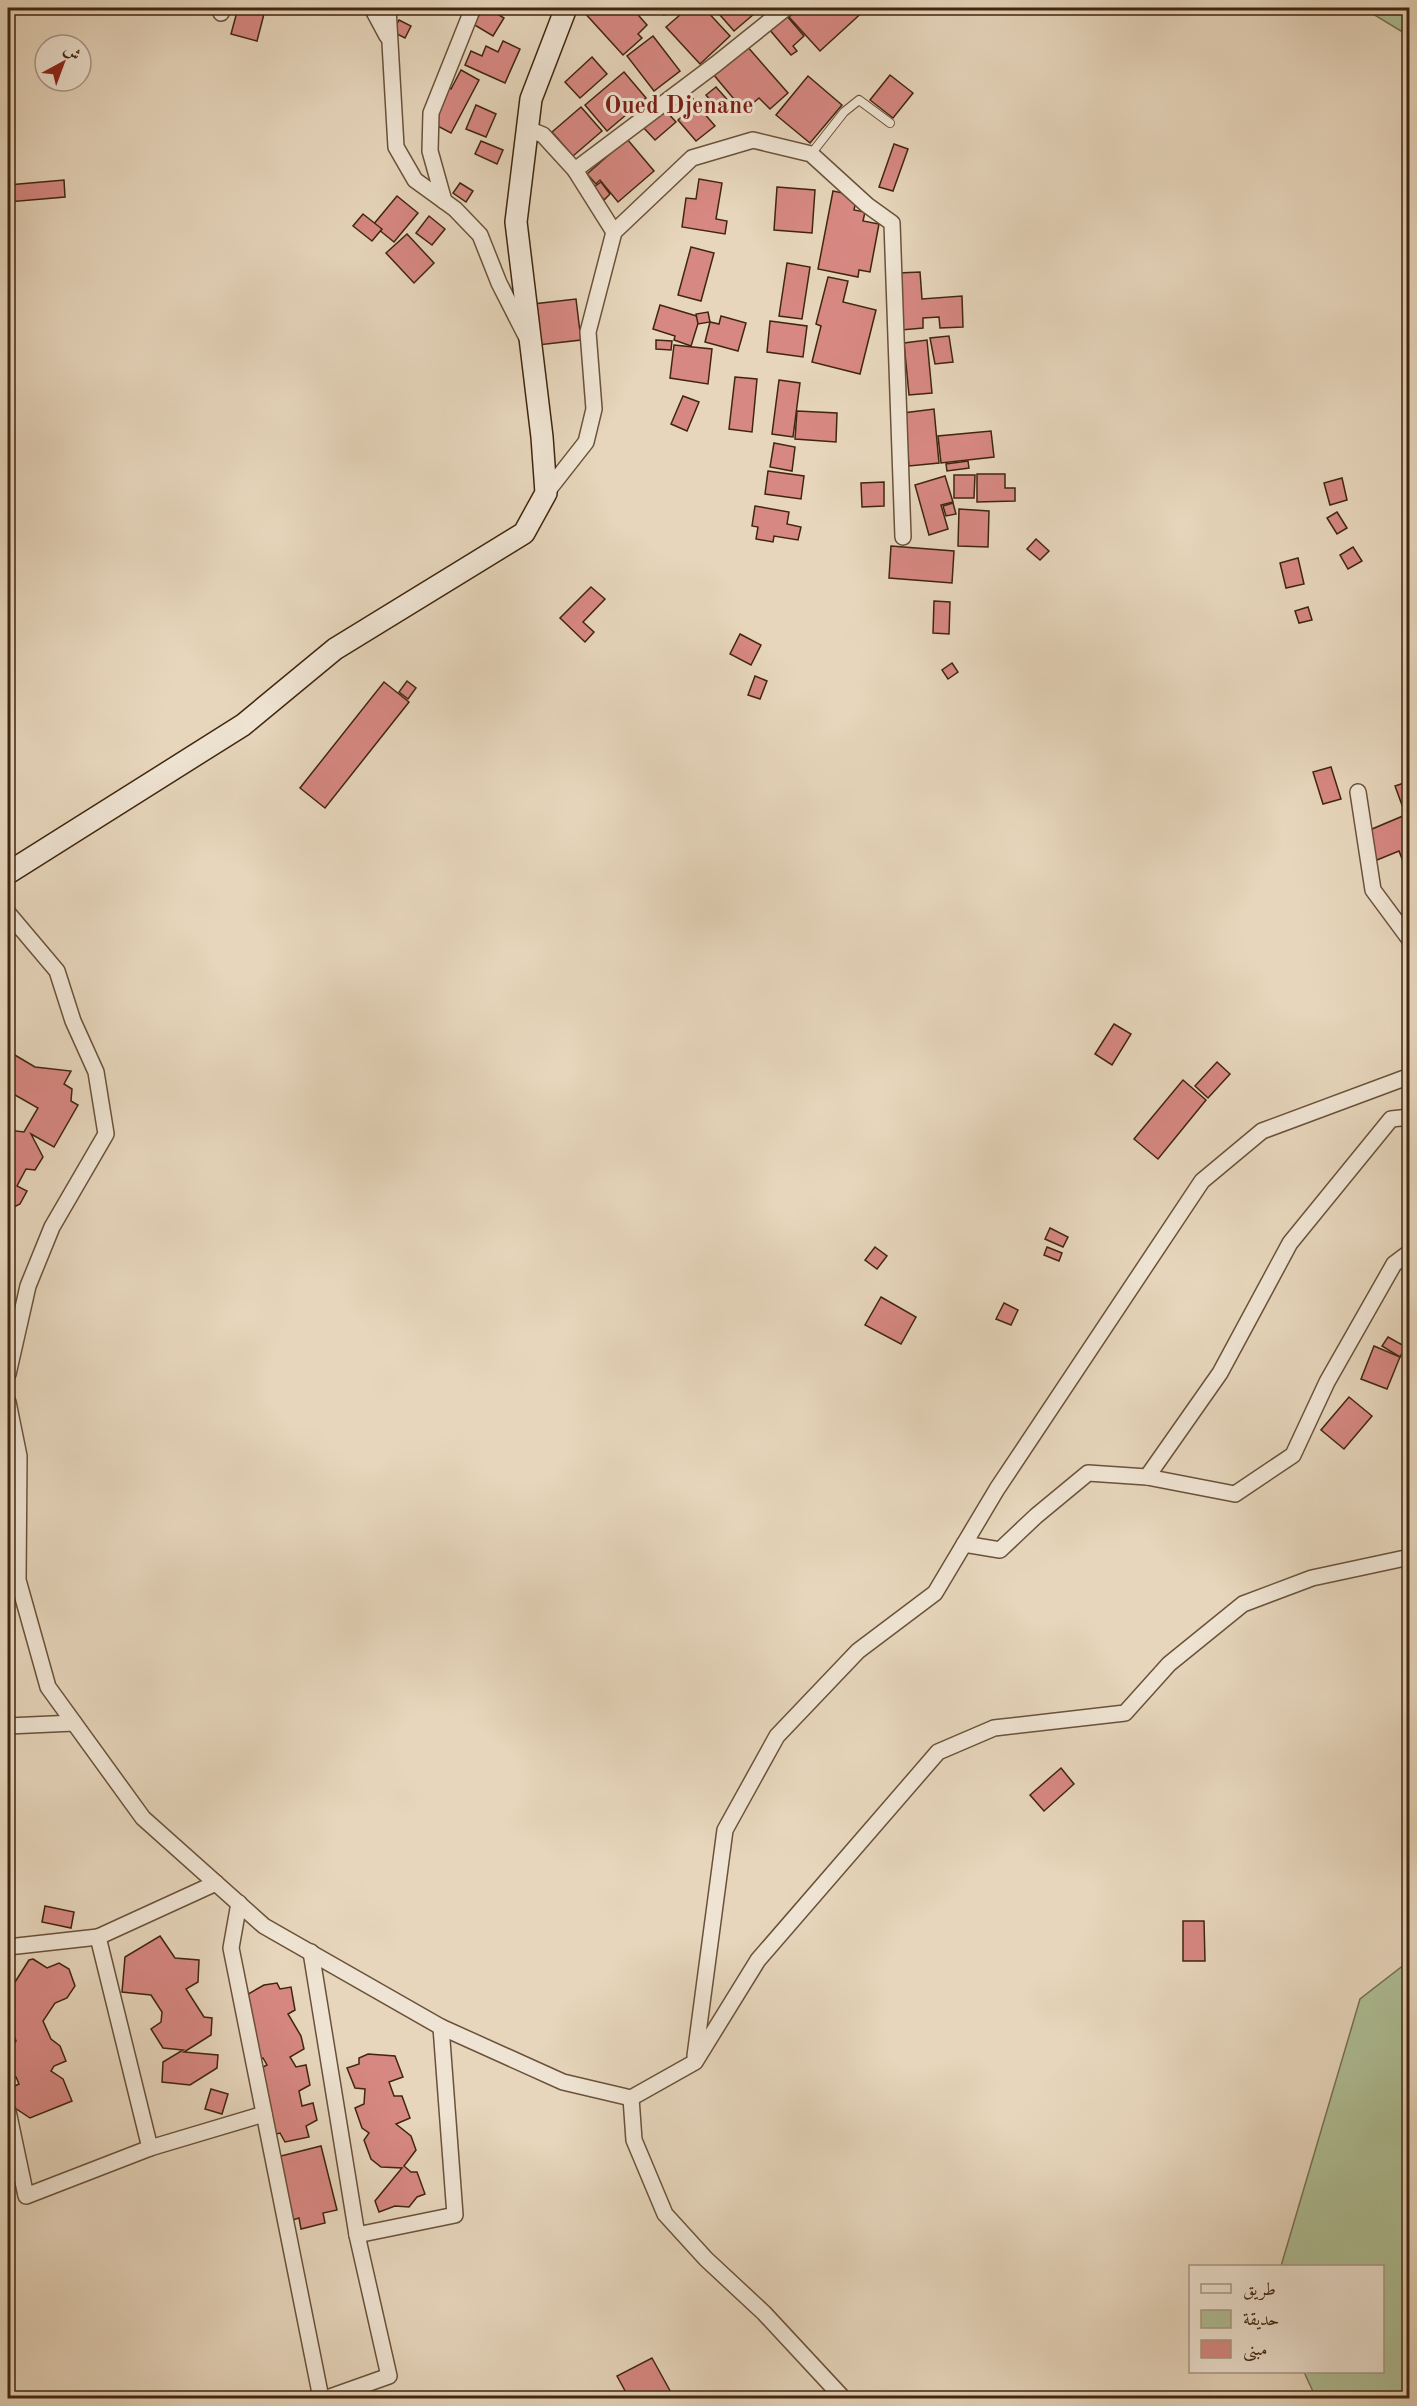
<svg xmlns="http://www.w3.org/2000/svg" width="1417" height="2406" font-family="'Old Standard TT',Amiri,serif">
<rect width="100%" height="100%" fill="#e7d6bc"/>
<filter id="stains"><feTurbulence type="fractalNoise" baseFrequency=".00333" numOctaves="4"/><feColorMatrix values="0 0 0 0 .2 0 0 0 0 .09 0 0 0 0 .02 0 0 0 .5 -.17"/></filter>
<radialGradient id="worn" r=".72"><stop offset=".6" stop-color="#630" stop-opacity="0"/><stop offset="1" stop-color="#630" stop-opacity=".3"/></radialGradient>
<!-- green -->
<g fill="#afbf96" stroke="#787252" stroke-width="1.5">
<path d="M1363,8H1409V36Z"/>
<path d="M1409,1961V2398H1316L1304,2372H1382V2266H1281L1360,1999Z"/>
</g>
<!-- building -->
<g fill="#d78882" stroke="#40260e" stroke-width="1.5">
<path d="M238,8H255L265,10L257,41L231,34Z"/>
<path d="M484,8H488L504,18L493,36L473,24Z"/>
<path d="M587,8H632L647,25L638,34L642,38L623,55L583,11Z"/>
<path d="M657,8H673L664,15Z"/>
<path d="M688,8H704L730,36L700,64L666,27Z"/>
<path d="M728,8H761L734,31L720,15Z"/>
<path d="M799,8H867L820,51L789,17Z"/>
<path d="M786,15L804,36L793,46L797,51L791,55L769,29Z"/>
<path d="M399,20L411,26L405,38L393,32Z"/>
<path d="M653,36L680,71L654,91L627,56Z"/>
<path d="M503,41L520,49L505,83L465,65L471,51L482,56L486,46L498,52Z"/>
<path d="M746,45L788,93L770,109L759,98L744,111L713,74Z"/>
<path d="M592,57L607,74L580,98L565,82Z"/>
<path d="M461,70L479,80L451,133L428,121L446,86L451,89Z"/>
<path d="M624,72L646,98L607,131L585,105Z"/>
<path d="M890,75L913,93L893,118L870,100Z"/>
<path d="M808,76L842,105L810,143L776,115Z"/>
<path d="M716,87L732,105L722,114L706,95Z"/>
<path d="M687,92L697,103L687,112L678,102Z"/>
<path d="M696,104L715,126L696,141L678,120Z"/>
<path d="M476,105L496,114L486,137L466,129Z"/>
<path d="M581,107L602,131L573,156L552,132Z"/>
<path d="M664,109L676,122L655,140L643,127Z"/>
<path d="M627,139L654,171L618,202L600,180L596,184L587,174Z"/>
<path d="M481,141L503,150L497,164L475,154Z"/>
<path d="M894,144L908,149L893,191L879,187Z"/>
<path d="M699,179L722,183L716,219L727,221L725,234L682,227L686,198L696,199Z"/>
<path d="M64,180L65,197L8,202V185Z"/>
<path d="M601,182L610,194L604,200L594,187Z"/>
<path d="M460,183L473,191L466,202L453,193Z"/>
<path d="M777,187L815,190L812,233L774,230Z"/>
<path d="M833,191L857,196L854,210L865,212L863,221L879,224L870,272L859,270L858,277L818,269Z"/>
<path d="M397,196L418,213L394,242L373,225Z"/>
<path d="M363,214L382,229L372,241L353,226Z"/>
<path d="M429,216L445,229L432,245L416,233Z"/>
<path d="M407,234L434,263L414,283L386,253Z"/>
<path d="M691,247L714,253L701,301L678,295Z"/>
<path d="M787,263L810,267L802,319L779,316Z"/>
<path d="M920,272L922,299L962,296L963,327L940,328L939,317L923,318V328L901,330L898,273Z"/>
<path d="M828,277L848,281L843,302L876,310L860,374L812,362L821,326L816,324Z"/>
<path d="M576,299L581,340L538,345L533,304Z"/>
<path d="M660,305L700,317L691,346L674,340L675,336L653,329Z"/>
<path d="M708,312L710,322L698,324L696,314Z"/>
<path d="M721,316L746,323L738,351L705,342L710,322L719,324Z"/>
<path d="M770,321L807,326L803,357L767,352Z"/>
<path d="M949,336L953,362L935,364L930,338Z"/>
<path d="M656,340L672,341L671,350L656,349Z"/>
<path d="M927,340L932,393L909,395L904,343Z"/>
<path d="M674,345L712,349L708,384L670,378Z"/>
<path d="M735,377L757,379L752,432L729,429Z"/>
<path d="M779,380L800,383L793,437L772,434Z"/>
<path d="M683,396L699,402L687,431L671,424Z"/>
<path d="M934,409L939,463L909,466L903,413Z"/>
<path d="M797,411L837,413L836,442L795,439Z"/>
<path d="M991,431L994,457L941,463L938,436Z"/>
<path d="M774,443L795,447L792,471L770,467Z"/>
<path d="M968,461L969,468L947,471L946,464Z"/>
<path d="M768,471L804,476L801,499L765,494Z"/>
<path d="M977,474H1005V488H1015V501L977,502Z"/>
<path d="M954,475H975L974,498H954Z"/>
<path d="M945,476L953,502L941,505L948,529L929,535L915,485Z"/>
<path d="M1342,478L1347,500L1330,505L1324,483Z"/>
<path d="M884,482V506L862,507L861,483Z"/>
<path d="M953,503L956,514L946,516L943,506Z"/>
<path d="M755,506L789,512L787,524L801,527L798,540L774,536L773,542L756,539L758,527L752,526Z"/>
<path d="M959,509L989,511L988,547L958,546Z"/>
<path d="M1337,512L1347,528L1337,534L1327,518Z"/>
<path d="M1036,539L1049,551L1040,560L1027,549Z"/>
<path d="M891,546L954,551L952,583L889,578Z"/>
<path d="M1353,547L1362,561L1348,569L1340,555Z"/>
<path d="M1298,558L1304,584L1286,588L1280,563Z"/>
<path d="M591,587L605,599L583,622L594,632L585,642L560,618Z"/>
<path d="M934,601L950,602L949,634L933,633Z"/>
<path d="M1308,607L1312,620L1299,623L1295,611Z"/>
<path d="M740,634L761,645L751,665L730,654Z"/>
<path d="M952,663L958,672L948,679L942,670Z"/>
<path d="M755,676L767,681L760,699L748,695Z"/>
<path d="M407,681L416,688L408,699L399,692Z"/>
<path d="M384,682L409,702L325,808L300,788Z"/>
<path d="M1331,767L1341,799L1323,804L1313,772Z"/>
<path d="M1404,783L1410,802L1402,805L1395,786Z"/>
<path d="M1410,813V868L1406,869L1399,851L1377,860L1365,832Z"/>
<path d="M1114,1024L1131,1034L1112,1065L1095,1054Z"/>
<path d="M8,1051L35,1067L71,1071L64,1084L72,1089L71,1101L78,1105L54,1147L31,1134L43,1157L35,1170L26,1169L17,1186L27,1191L20,1204L8,1210V1130L24,1132L38,1108L8,1091Z"/>
<path d="M1217,1062L1230,1074L1208,1098L1195,1086Z"/>
<path d="M1183,1080L1206,1100L1158,1159L1134,1139Z"/>
<path d="M1050,1228L1068,1237L1063,1247L1045,1239Z"/>
<path d="M875,1247L887,1256L877,1269L865,1260Z"/>
<path d="M1047,1247L1062,1253L1059,1261L1044,1255Z"/>
<path d="M881,1297L916,1317L901,1344L865,1325Z"/>
<path d="M1004,1303L1018,1310L1011,1325L996,1319Z"/>
<path d="M1388,1337L1406,1347L1400,1357L1382,1346Z"/>
<path d="M1374,1346L1400,1357L1387,1389L1361,1379Z"/>
<path d="M1349,1397L1372,1416L1344,1449L1321,1430Z"/>
<path d="M1061,1768L1074,1784L1044,1811L1030,1795Z"/>
<path d="M45,1906L74,1912L71,1928L42,1922Z"/>
<path d="M1183,1921H1204L1205,1961H1183Z"/>
<path d="M160,1936L175,1958L199,1960L198,1982L186,1989L204,2017L212,2018L211,2035L184,2052L218,2055L217,2068L190,2085L162,2082L163,2062L183,2050L163,2048L151,2029L161,2022L162,2012L151,1995L122,1992L125,1957Z"/>
<path d="M33,1959L47,1968L59,1963L69,1969L75,1986L67,1998L55,2003L43,2021L51,2039L60,2046L66,2061L54,2066L51,2071L63,2079L72,2101L30,2118L12,2106L8,2095V2089L19,2084L16,2077L8,2071V2053L16,2041L8,2021V1993L29,1960Z"/>
<path d="M277,1983L280,1989L291,1987L295,2010L288,2014L301,2036L304,2049L290,2057L296,2067L306,2065L310,2085L299,2091L302,2106L313,2103L317,2120L306,2126L309,2137L285,2142L280,2133L272,2135L256,2071L267,2065L263,2058L256,2059L241,1998L264,1985Z"/>
<path d="M368,2054L395,2056L403,2077L389,2082L394,2096H402L410,2118L396,2124L411,2136L416,2150L404,2166L411,2172H417L425,2194L417,2197L409,2207L395,2206L379,2212L375,2201L402,2168L381,2167L371,2159L364,2140L369,2133L362,2128L355,2108L364,2104L365,2089L355,2088L347,2068L359,2064V2058Z"/>
<path d="M211,2089L228,2094L222,2114L205,2109Z"/>
<path d="M321,2146L337,2210L323,2213L325,2223L301,2229L299,2218L289,2221L273,2158Z"/>
<path d="M652,2358L674,2398H629L617,2376Z"/>
</g>
<g fill="none" stroke-linecap="round" stroke-linejoin="round">
<!-- lane casing -->
<g stroke="#6a523a" stroke-width="10">
<path id="lane" d="M811,154L844,112L859,100L890,123"/>
</g>
<!-- street casing -->
<g stroke="#6a523a" stroke-width="18">
<g id="street">
<path d="M220,8L221,13"/>
<path d="M372,8L387,36"/>
<path d="M388,8L396,147L415,180L455,209L480,235L499,283L526,336"/>
<path d="M526,128L543,135L575,170L614,232"/>
<path d="M575,170L716,64L786,8"/>
<path d="M444,201L430,151L431,113L473,8"/>
<path d="M546,493L586,442L594,409L588,332L614,232L692,158L753,140L811,154L867,205L892,223L903,537"/>
<path d="M1358,792L1373,890L1410,940"/>
<path d="M8,913L57,971L73,1021L96,1072L106,1134L52,1227L28,1286L8,1374"/>
<path d="M8,1402L19,1456L18,1580L48,1687L143,1818L264,1926L441,2027L563,2082L631,2098L695,2062L758,1960L938,1752L994,1728L1125,1713L1169,1664L1243,1604L1312,1578L1410,1557"/>
<path d="M1147,1477L1220,1373L1290,1243L1391,1119L1410,1117"/>
<path d="M964,1544L1000,1550L1036,1516L1088,1473L1147,1477L1235,1494L1293,1455L1327,1382L1394,1264L1410,1252"/>
<path d="M8,1726L74,1723"/>
<path d="M216,1883L98,1937L150,2148L264,2114"/>
<path d="M239,1903L231,1948L321,2398"/>
<path d="M8,1947L98,1937"/>
<path d="M311,1952L357,2235L455,2215L441,2027"/>
<path d="M695,2056L725,1830L777,1736L858,1651L935,1593L997,1489L1202,1181L1262,1131L1410,1076"/>
<path d="M631,2098L634,2140L665,2214L706,2259L764,2313L843,2398"/>
<path d="M8,2111L26,2196L150,2148"/>
<path d="M327,2398L389,2376L357,2235"/>
</g>
</g>
<!-- secondary casing -->
<g stroke="#40260e" stroke-width="24">
<path id="secondary" d="M8,873L243,725L335,649L524,533L546,493L542,437L516,222L531,99L566,8"/>
</g>
<!-- lane -->
<use href="#lane" stroke="#efe4d3" stroke-width="8"/>
<!-- street -->
<use href="#street" stroke="#efe4d3" stroke-width="15"/>
<!-- secondary -->
<use href="#secondary" stroke="#efe4d3" stroke-width="21"/>
</g>
<g text-anchor="middle" dominant-baseline="central" stroke-width="6" stroke-linejoin="round" paint-order="stroke">
<!-- quarter labels -->
<g font-size="24" font-weight="bold" fill="#7a1f14" stroke="#efe4d3">
<text x="679" y="107">Oued Djenane</text>
</g>
</g>
<!-- margin -->
<rect width="1417" height="2406" fill="none" stroke="#e7d6bc" stroke-width="30"/>
<rect x="9" y="9" width="1399" height="2388" fill="none" stroke="#40260e" stroke-width="3"/>
<rect x="15" y="15" width="1387" height="2376" fill="none" stroke="#40260e" stroke-width="1.5"/>
<!-- legend -->
<rect x="1189" y="2265" width="195" height="108" fill="#efe4d3" stroke="#a99884" stroke-width="1.5"/>
<rect x="1201" y="2284" width="30" height="9" fill="#efe4d3" stroke="#a99884" stroke-width="1.5"/>
<text x="1243" y="2295" font-size="18" fill="#40260e">طريق</text>
<rect x="1201" y="2310" width="30" height="18" fill="#afbf96" stroke="#a99884" stroke-width="1.5"/>
<text x="1243" y="2325" font-size="18" fill="#40260e">حديقة</text>
<rect x="1201" y="2340" width="30" height="18" fill="#d78882" stroke="#a99884" stroke-width="1.5"/>
<text x="1243" y="2355" font-size="18" fill="#40260e">مبنى</text>
<!-- north arrow -->
<g transform="translate(63 63) rotate(41)"><circle r="28" fill="#efe4d3" stroke="#a99884" stroke-width="1.5"/>
<path d="M0-4.5L10 22L0 15L-10 22Z" fill="#8f2418"/>
<text y="-9" font-size="16" font-weight="bold" text-anchor="middle" fill="#40260e">ش</text>
</g>
<rect width="100%" height="100%" filter="url(#stains)"/>
<rect width="100%" height="100%" fill="url(#worn)"/>
</svg>
